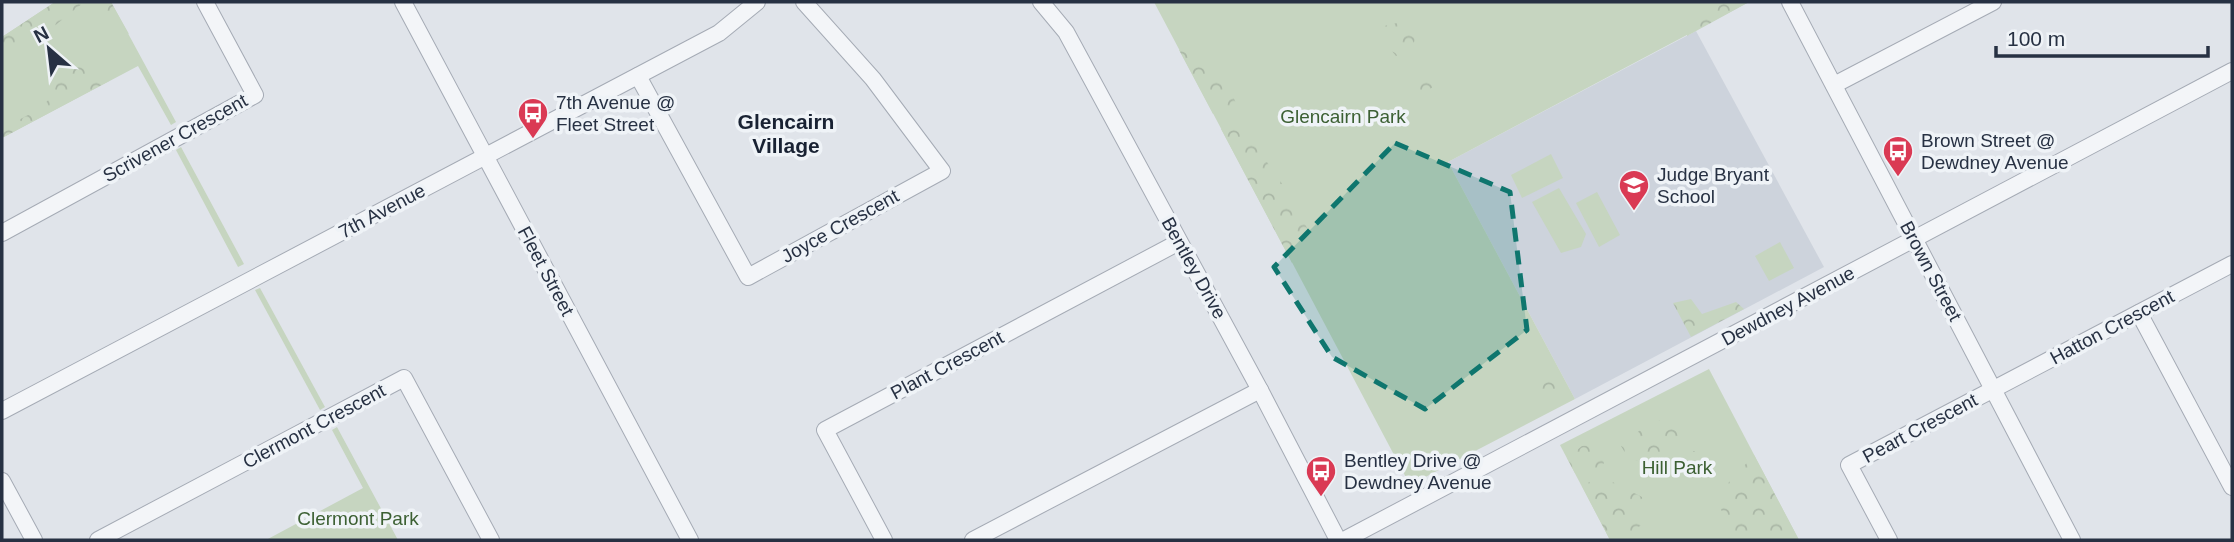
<svg xmlns="http://www.w3.org/2000/svg" width="2234" height="542" font-family="Helvetica,sans-serif">
<defs>
<pattern id="forest-crowns" width="20" height="18" patternUnits="userSpaceOnUse" patternTransform="scale(1.75)"><rect width="20" height="18" fill="#c6d5c0"/><path d="M2 6a3 3 0 1 1 6 0M12 15a3 3 0 1 1 6 0" fill="none" stroke="#aab7a6"/></pattern>
</defs>
<rect width="100%" height="100%" fill="#e0e4ea"/>
<!-- built -->
<path fill="#cdd3dc" d="M1696,31L1824,267L1575,399L1448,162Z"/>
<!-- green -->
<g fill="#c6d5c0">
<path d="M55,2H111L176,122L171,125L138,66L2,138V37Z"/>
<path d="M1154,2H1749L1448,162L1575,399L1410,485Z"/>
<path d="M181,147L244,264L238,267L176,150Z"/>
<path d="M1551,154L1563,178L1522,198L1511,175Z"/>
<path d="M1559,188L1586,234L1581,247L1561,253L1532,202Z"/>
<path d="M1597,192L1620,235L1599,247L1576,203Z"/>
<path d="M1780,242L1794,268L1769,281L1755,256Z"/>
<path d="M260,288L325,407L320,410L255,290Z"/>
<path d="M1709,369L1799,540H1610L1560,445Z"/>
<path d="M337,427L398,540H266L363,488L332,430Z"/>
</g>
<!-- forest -->
<g fill="url(#forest-crowns)">
<path d="M55,2H111L129,34L105,24L97,5L83,3L22,52L2,53V37Z"/>
<path d="M1710,2H1749L1687,36V27Z"/>
<path d="M1410,20L1417,30L1412,51L1396,56L1382,39L1384,26Z"/>
<path d="M1179,50H1203L1226,81L1236,103L1213,114Z"/>
<path d="M90,60L102,68L109,81L2,138V125C12,124 19,120 28,115C53,101 55,93 61,66Z"/>
<path d="M1423,71L1430,75L1433,87L1420,95L1409,91L1410,81Z"/>
<path d="M1244,121L1256,146L1287,191L1285,204L1299,214L1310,233L1292,263L1221,129Z"/>
<path d="M1691,299L1702,314L1736,302L1744,309L1691,337L1673,303Z"/>
<path d="M1541,370L1559,375L1564,386L1554,403L1540,400L1536,380Z"/>
<path d="M1668,416L1680,429L1673,456L1652,464L1629,459L1621,446L1639,431Z"/>
<path d="M1599,444L1604,464L1582,475L1575,473L1567,458L1582,446Z"/>
<path d="M1693,451L1708,452L1711,463L1700,477L1690,475Z"/>
<path d="M1754,455L1799,540H1740L1722,519L1720,492Z"/>
<path d="M1601,476L1642,497L1645,522L1631,533L1635,540H1610L1582,486Z"/>
</g>
<g fill="none" stroke-linecap="round" stroke-linejoin="round">
<!-- minor casing -->
<g stroke="#a5abb5" stroke-width="18">
<g id="minor">
<path d="M403,2L690,540"/>
<path d="M1041,2L1066,32L1260,390L1338,540"/>
<path d="M1790,2L2072,540"/>
<path d="M638,76L748,277L942,171L873,79L804,2"/>
<path d="M1834,85L1993,2"/>
<path d="M2,233L255,95L205,2"/>
<path d="M2139,313L2232,487"/>
<path d="M2,411L719,33L757,2"/>
<path d="M2,481L34,540"/>
<path d="M98,540L404,378L491,540"/>
<path d="M884,540L825,430L1179,242"/>
<path d="M973,540L1260,390"/>
<path d="M1344,540L2232,71"/>
<path d="M1889,540L1849,465L2232,264"/>
</g>
</g>
<!-- minor -->
<use href="#minor" stroke="#f3f5f8" stroke-width="16"/>
</g>
<!-- marked area -->
<path fill="#0f766e" fill-opacity="0.2" stroke="#0f766e" stroke-width="5" stroke-dasharray="14 9" stroke-linejoin="round" d="M1395,143L1510,192L1527,330L1425,409L1332,357L1274,267Z"/>
<!-- icons -->
<defs>
<g id="bus-pin" transform="scale(1.575)"><path d="M0 17L-7.5 6A9.5 9.5 0 1 1 7.5 6Z" fill="#da3a54" stroke="#eff3f7"/><path d="M-5-6H5V4H4V6H2V4H-2V6H-4V4H-5ZM-3.5-4V0h7V-4ZM-3.5 1.2v1.5H-2V1.2ZM2 1.2v1.5H3.5V1.2Z" fill="#fff"/></g>
<g id="school-pin" transform="scale(1.575)"><path d="M0 17L-7.5 6A9.5 9.5 0 1 1 7.5 6Z" fill="#da3a54" stroke="#eff3f7"/><path d="M0-5L7-2L0 1L-7-2ZM-4 1L0 2.5L4 1V4Q0 6-4 4Z" fill="#fff"/></g>
</defs>
<g fill-rule="evenodd">
<use href="#bus-pin" x="533" y="113"/>
<use href="#bus-pin" x="1898" y="151"/>
<use href="#school-pin" x="1634" y="185"/>
<use href="#bus-pin" x="1321" y="471"/>
</g>
<g text-anchor="middle" dominant-baseline="central" stroke-width="7" stroke-linejoin="round" paint-order="stroke">
<!-- poi labels -->
<g font-size="19" fill="#273143" stroke="#eff3f7" text-anchor="start">
<text x="556" y="102">7th Avenue @<tspan x="556" dy="22">Fleet Street</tspan></text>
<text x="1921" y="140">Brown Street @<tspan x="1921" dy="22">Dewdney Avenue</tspan></text>
<text x="1657" y="174">Judge Bryant<tspan x="1657" dy="22">School</tspan></text>
<text x="1344" y="460">Bentley Drive @<tspan x="1344" dy="22">Dewdney Avenue</tspan></text>
</g>
<!-- park labels -->
<g font-size="19" fill="#3c6033" stroke="#eff3f7">
<text x="1343" y="116">Glencairn Park</text>
<text x="1677" y="467">Hill Park</text>
<text x="358" y="518">Clermont Park</text>
</g>
<!-- street labels -->
<g font-size="19" fill="#273143" stroke="#eff3f7">
<text transform="translate(175 138) rotate(-29)">Scrivener Crescent</text>
<text transform="translate(382 211) rotate(-28)">7th Avenue</text>
<text transform="translate(840 226) rotate(-29)">Joyce Crescent</text>
<text transform="translate(1194 268) rotate(61)">Bentley Drive</text>
<text transform="translate(546 271) rotate(62)">Fleet Street</text>
<text transform="translate(1931 271) rotate(62)">Brown Street</text>
<text transform="translate(1788 306) rotate(-28)">Dewdney Avenue</text>
<text transform="translate(2112 327) rotate(-28)">Hatton Crescent</text>
<text transform="translate(947 365) rotate(-28)">Plant Crescent</text>
<text transform="translate(314 426) rotate(-28)">Clermont Crescent</text>
<text transform="translate(1920 428) rotate(-28)">Peart Crescent</text>
</g>
<!-- neighbourhood labels -->
<g font-size="21" font-weight="bold" fill="#192233" stroke="#eff3f7">
<text x="786" y="121">Glencairn<tspan x="786" dy="24">Village</tspan></text>
</g>
</g>
<!-- border -->
<rect width="2234" height="542" fill="none" stroke="#273143" stroke-width="7"/>
<!-- north arrow -->
<g transform="translate(49 49) rotate(332)" stroke="#eff3f7" stroke-width="5" paint-order="stroke">
<path d="M0-5L12 26L0 18L-12 26Z" fill="#273143"/>
<text y="-10" font-size="19" font-weight="bold" text-anchor="middle" fill="#273143">N</text>
</g>
<!-- scale -->
<path d="M1996 46v10h212v-10" fill="none" stroke="#273143" stroke-width="3.5"/>
<text x="2007" y="46" font-size="21" fill="#273143" stroke="#eff3f7" stroke-width="5" paint-order="stroke">100 m</text>
</svg>
